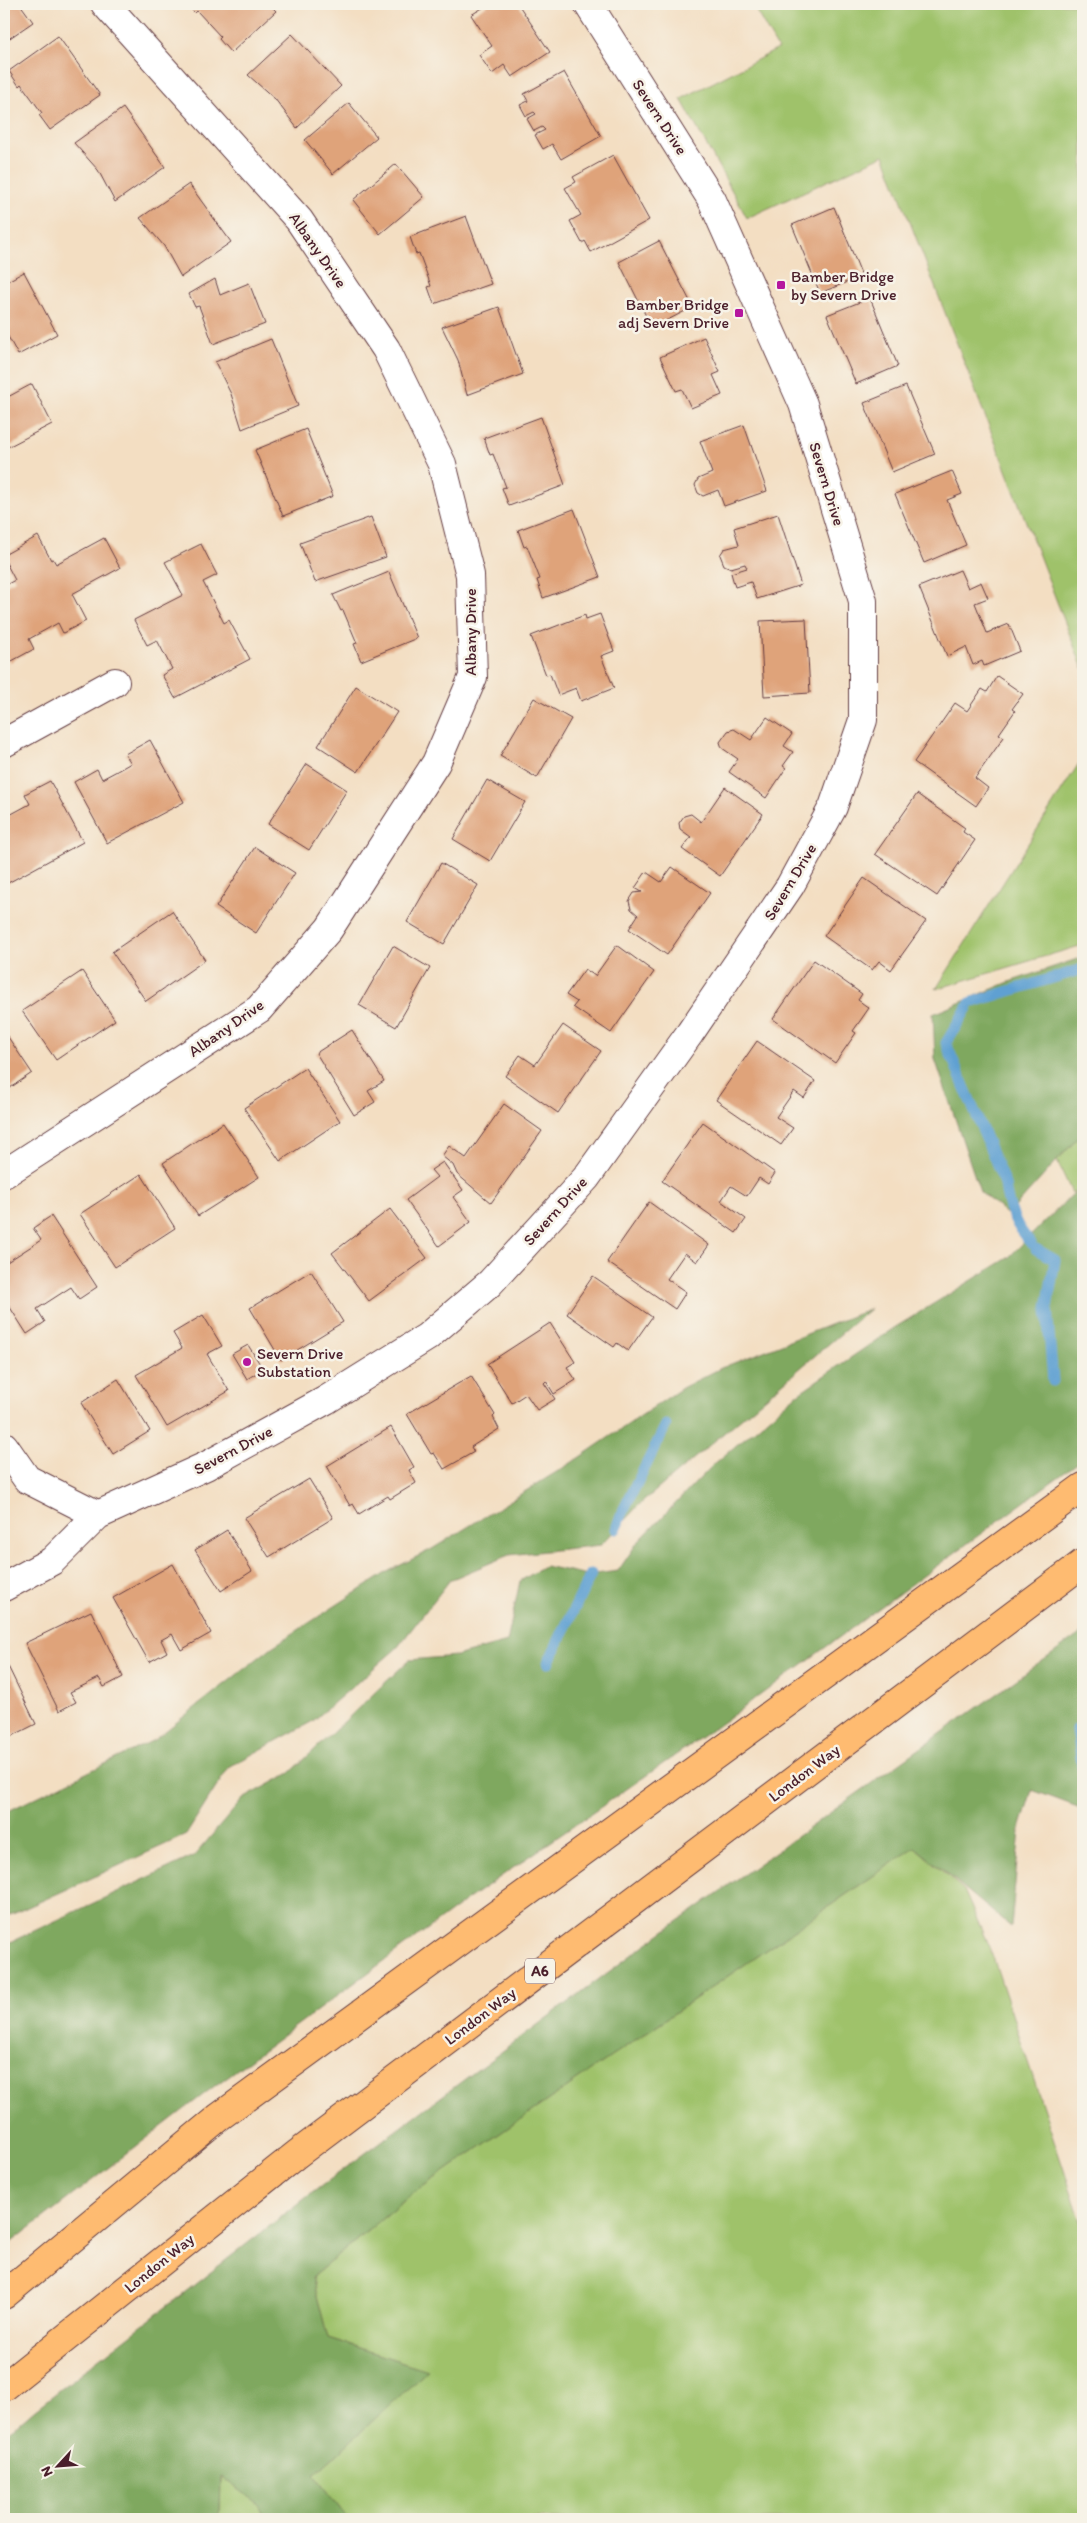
<svg xmlns="http://www.w3.org/2000/svg" width="1087" height="2523" font-family="Itim,sans-serif">
<rect width="100%" height="100%" fill="#f7f3e8"/>
<filter id="ink" filterUnits="userSpaceOnUse"><feTurbulence type="fractalNoise" baseFrequency=".02" numOctaves="2"/><feDisplacementMap in="SourceGraphic" scale="10" xChannelSelector="R" yChannelSelector="G"/><feConvolveMatrix kernelMatrix="1 2 1 2 8 2 1 2 1" color-interpolation-filters="sRGB"/></filter>
<filter id="wash" filterUnits="userSpaceOnUse"><feTurbulence type="fractalNoise" baseFrequency=".0096" numOctaves="4" result="noise"/><feDisplacementMap in="SourceGraphic" scale="20" xChannelSelector="R" yChannelSelector="G"/><feGaussianBlur stdDeviation="1.12" result="paint"/><feColorMatrix in="noise" values="0 0 0 0 0 0 0 0 0 0 0 0 0 0 0 0 0 1.4 0 .05"/><feComposite in="paint" operator="in"/></filter>
<g filter="url(#wash)">
<rect width="100%" height="100%" fill="#f3dec2"/>
<!-- green -->
<g fill="#9fc26b" stroke="#74704b">
<path d="M752,4H1083V669L884,155L747,218L681,99L778,49Z"/>
<path d="M1083,757V945L936,989Z"/>
<path d="M1083,1132V1184L1072,1193L1057,1161Z"/>
<path d="M915,1847L964,1890L992,1954L1083,2227V2519H348L314,2475L427,2370L328,2338L312,2277L412,2194Z"/>
<path d="M221,2477L259,2503L267,2519H216L220,2510Z"/>
</g>
<!-- forest -->
<g fill="#7fa85f" stroke="#646445">
<path d="M1083,957V1132L1008,1215L980,1192L935,1059L933,1014L1009,982Z"/>
<path d="M1083,1184V1459L729,1718L467,1900L216,2085L4,2248V1945L194,1856L243,1799L290,1773L409,1660L456,1656L507,1642L520,1581L545,1566L588,1575L618,1571L637,1543L713,1465L793,1397L894,1328L1008,1258Z"/>
<path d="M870,1309L639,1505L601,1545L509,1555L450,1580L397,1648L313,1721L229,1767L186,1835L4,1918V1813L154,1740L272,1647L389,1571L432,1549L571,1463L682,1388L721,1368Z"/>
<path d="M1083,1632V1809L1032,1790L1020,1829L1011,1927L915,1847L412,2194L312,2277L328,2338L428,2370L314,2475L348,2519H267L258,2503L221,2477L220,2510L216,2519H4V2436L34,2410L312,2193L638,1950Z"/>
</g>
<g fill="none" stroke-linecap="round" stroke-linejoin="round">
<!-- stream -->
<g stroke="#5fa0d2" stroke-width="11">
<path d="M1031,1243C1016,1228 1007,1205 1005,1184L946,1043L970,1003L1083,969"/>
<path d="M1036,1249L1055,1260L1047,1308L1053,1381"/>
<path d="M616,1529L621,1515L666,1425"/>
<path d="M548,1663L591,1574"/>
<path d="M1077,1729L1083,1770"/>
</g>
</g>
<g id="blocks">
<!-- building -->
<g fill="#dfa37a">
<path d="M4,4H20L33,22L4,42Z"/>
<path d="M186,4H269L276,11L231,53L219,39L221,37L197,11L195,13Z"/>
<path d="M489,4H518L550,52L512,77L504,65L492,74L479,55L492,46L471,15Z"/>
<path d="M292,34L341,86L297,128L275,99L248,75Z"/>
<path d="M58,36L100,95L50,130L39,115L42,113L32,99L21,84L19,86L9,71Z"/>
<path d="M564,72L601,136L561,159L552,144L543,149L535,135L545,130L542,127L534,131L527,119L536,114L534,112L526,116L520,105L528,101L524,94Z"/>
<path d="M349,103L377,137L333,174L305,140Z"/>
<path d="M123,108L165,167L115,202L98,170L74,143Z"/>
<path d="M613,155L649,220L591,252L585,241L582,243L570,221L581,215L565,188L576,182L573,177Z"/>
<path d="M396,164L424,197L380,234L353,200Z"/>
<path d="M189,184L231,242L181,277L164,246L140,218Z"/>
<path d="M834,207L862,276L820,293L792,225Z"/>
<path d="M466,216L491,284L434,304L428,287L431,286L425,269L419,253L416,254L410,237Z"/>
<path d="M659,241L693,307L652,328L619,262Z"/>
<path d="M24,272L57,334L18,355L4,329V283Z"/>
<path d="M215,279L220,295L249,283L265,324L213,344L199,306L195,307L189,294Z"/>
<path d="M870,298L898,366L856,384L827,315Z"/>
<path d="M499,307L523,374L467,395L458,360L442,327Z"/>
<path d="M704,337L720,372L713,375L722,395L691,408L682,389L676,391L660,357Z"/>
<path d="M271,339L298,406L242,429L231,394L215,362Z"/>
<path d="M32,384L52,424L4,449V399Z"/>
<path d="M906,386L935,454L892,472L864,403Z"/>
<path d="M541,417L565,485L509,506L502,488L506,487L493,454L490,455L484,438Z"/>
<path d="M744,425L767,491L724,506L718,490L703,496L698,493L695,485L698,479L712,473L700,441Z"/>
<path d="M306,429L333,496L283,516L255,450Z"/>
<path d="M952,471L962,494L947,500L966,545L924,563L895,494Z"/>
<path d="M574,509L600,577L543,598L537,580L540,579L527,546L524,547L518,530Z"/>
<path d="M778,514L801,585L757,599L751,582L735,587L731,573L747,568L745,564L731,568L724,565L720,555L724,549L739,545L734,528Z"/>
<path d="M371,517L386,557L315,582L300,543Z"/>
<path d="M38,536L51,560L53,559L56,564L104,538L120,568L72,594L86,621L63,633L58,623L29,639L34,649L10,662L4,651V586L15,580L4,559V555Z"/>
<path d="M201,544L217,575L203,582L224,623L229,620L250,659L175,698L162,675L172,669L157,640L147,645L134,620L183,595L165,562Z"/>
<path d="M960,570L968,588L981,582L988,598L975,603L987,633L1009,624L1020,651L984,666L982,661L973,665L966,647L947,656L919,587Z"/>
<path d="M389,572L417,638L361,661L354,644L357,643L343,610L341,611L333,595Z"/>
<path d="M600,614L614,651L601,656L614,688L581,701L576,688L558,695L550,674L546,675L531,636L585,615L586,619Z"/>
<path d="M806,619L810,693L764,696L760,621Z"/>
<path d="M997,676L1023,694L1012,709L1015,711L999,734L1004,737L975,778L988,788L976,806L914,762L955,703L967,711L982,689L987,692Z"/>
<path d="M356,686L397,712L358,772L318,746Z"/>
<path d="M534,698L571,719L537,778L500,756Z"/>
<path d="M767,717L792,734L784,746L793,752L783,766L786,768L766,798L729,772L738,759L722,748L720,742L728,731L734,729L751,740Z"/>
<path d="M150,740L184,802L107,843L74,782L97,769L102,779L117,771L131,763L125,754Z"/>
<path d="M307,764L347,790L309,850L268,824Z"/>
<path d="M487,780L525,802L490,861L453,839Z"/>
<path d="M50,781L83,842L6,884L4,879V818L30,804L25,794Z"/>
<path d="M725,787L763,814L720,876L682,849L691,837L680,829L679,823L684,816L691,814L701,822Z"/>
<path d="M917,794L965,828L963,832L975,840L937,896L875,854Z"/>
<path d="M255,847L295,873L256,933L216,907Z"/>
<path d="M441,863L478,885L444,944L407,922Z"/>
<path d="M672,867L710,893L667,955L629,929L638,915L631,909L629,901L634,893L642,892L635,888L646,872L661,882Z"/>
<path d="M864,878L926,921L891,970L879,961L872,970L824,936Z"/>
<path d="M172,911L205,960L146,1001L112,952Z"/>
<path d="M617,945L654,972L611,1033L573,1007L577,1002L566,995L585,969L595,976Z"/>
<path d="M393,946L430,968L396,1027L359,1005Z"/>
<path d="M814,960L862,994L858,1000L869,1008L853,1031L856,1033L835,1063L773,1019Z"/>
<path d="M82,971L115,1020L56,1060L22,1011Z"/>
<path d="M563,1025L601,1051L558,1113L505,1076L520,1055L535,1065Z"/>
<path d="M352,1030L384,1081L368,1091L375,1102L354,1115L316,1053Z"/>
<path d="M4,1031L32,1073L4,1092Z"/>
<path d="M757,1041L815,1081L804,1098L794,1091L776,1117L793,1128L781,1145L716,1100Z"/>
<path d="M305,1068L340,1121L280,1161L244,1108Z"/>
<path d="M504,1104L542,1131L491,1203L457,1174L453,1165L442,1156L449,1146L466,1158Z"/>
<path d="M703,1122L775,1173L768,1184L759,1178L747,1196L731,1186L721,1201L746,1219L736,1233L662,1181Z"/>
<path d="M223,1123L259,1177L198,1216L163,1163Z"/>
<path d="M443,1162L463,1190L453,1197L471,1222L439,1246L406,1200L437,1177L431,1170Z"/>
<path d="M141,1174L175,1228L115,1267L80,1214Z"/>
<path d="M649,1202L709,1245L697,1262L685,1253L667,1279L686,1292L675,1309L607,1262Z"/>
<path d="M390,1209L427,1258L369,1301L332,1253Z"/>
<path d="M51,1216L97,1287L79,1299L71,1287L37,1309L45,1322L27,1334L4,1298V1258L7,1262L41,1240L33,1228Z"/>
<path d="M311,1271L343,1322L281,1360L250,1308Z"/>
<path d="M593,1276L652,1317L628,1351L617,1343L614,1347L567,1314Z"/>
<path d="M203,1315L222,1346L207,1354L229,1391L167,1427L136,1375L182,1348L173,1333Z"/>
<path d="M550,1323L575,1362L567,1367L576,1380L554,1394L546,1381L544,1383L555,1399L537,1410L526,1394L512,1403L487,1364Z"/>
<path d="M248,1345L263,1369L247,1379L232,1354Z"/>
<path d="M471,1376L495,1415L493,1417L499,1429L471,1447L474,1452L444,1469L434,1453L431,1454L407,1414Z"/>
<path d="M118,1379L150,1431L113,1454L81,1403Z"/>
<path d="M391,1427L414,1467L409,1470L416,1483L390,1499L388,1496L359,1514L353,1504L350,1506L327,1466Z"/>
<path d="M309,1479L333,1518L269,1557L244,1518Z"/>
<path d="M227,1530L252,1571L221,1591L195,1550Z"/>
<path d="M173,1564L211,1633L181,1650L172,1634L161,1640L167,1652L149,1662L113,1598Z"/>
<path d="M91,1611L123,1677L104,1687L99,1678L70,1692L76,1702L59,1711L25,1643Z"/>
<path d="M4,1658L36,1724L4,1740Z"/>
</g>
</g>
</g>
<g filter="url(#ink)">
<use href="#blocks" fill-opacity="0" stroke="#633c42" stroke-width="1"/>
<g fill="none" stroke-linecap="round" stroke-linejoin="round">
<!-- minor casing -->
<g stroke="#633c42" stroke-width="30">
<g id="minor">
<path d="M4,743L115,682"/>
<path d="M4,1174L259,1009L329,929L436,763L473,677L470,575L442,464L386,349L299,220L105,4"/>
<path d="M4,1446L27,1479L98,1515"/>
<path d="M4,1587L52,1561L98,1515L206,1466L326,1400L427,1337L490,1283L586,1178L690,1033L790,886L833,807L863,720V601L803,404L712,200L588,4"/>
</g>
</g>
<!-- highway casing -->
<g stroke="#633c42" stroke-width="30">
<g id="highway">
<path d="M4,2295L219,2117L1083,1487"/>
<path d="M4,2387L297,2154L1083,1563"/>
</g>
</g>
<!-- minor -->
<use href="#minor" stroke="#fff" stroke-width="28"/>
<!-- highway -->
<use href="#highway" stroke="#febb71" stroke-width="28"/>
</g>
</g>
<!-- markers -->
<g fill="#b5179e" stroke="#f7f3e8" stroke-width="2">
<rect x="776" y="280" width="10" height="10" rx="2.5"/>
<rect x="734" y="308" width="10" height="10" rx="2.5"/>
<circle cx="247" cy="1362" r="5"/>
</g>
<g text-anchor="middle" dominant-baseline="central" stroke-width="5" stroke-linejoin="round" paint-order="stroke">
<!-- shield labels -->
<rect fill="#f7f3e8" stroke="#7e5f64" stroke-width="1" x="525" y="1958.5" width="30" height="25" rx="4"/>
<g font-size="15" font-weight="bold" fill="#4a1f2b">
<text x="540" y="1971">A6</text>
</g>
<!-- street labels -->
<g font-size="16" fill="#4a1f2b" stroke="#f7f3e8">
<text transform="translate(660 117) rotate(57)">Severn Drive</text>
<text transform="translate(318 250) rotate(55)">Albany Drive</text>
<text transform="translate(827 484) rotate(73)">Severn Drive</text>
<text transform="translate(470 632) rotate(-90)">Albany Drive</text>
<text transform="translate(790 882) rotate(-59)">Severn Drive</text>
<text transform="translate(226 1028) rotate(-35)">Albany Drive</text>
<text transform="translate(555 1211) rotate(-48)">Severn Drive</text>
<text transform="translate(233 1450) rotate(-28)">Severn Drive</text>
<text transform="translate(804 1773) rotate(-37)">London Way</text>
<text transform="translate(480 2016) rotate(-37)">London Way</text>
<text transform="translate(159 2263) rotate(-39)">London Way</text>
</g>
<!-- poi labels -->
<g font-size="16" fill="#4a1f2b" stroke="#f7f3e8" text-anchor="start">
<text x="791" y="276">Bamber Bridge<tspan x="791" dy="18">by Severn Drive</tspan></text>
<text x="729" y="304" text-anchor="end">Bamber Bridge<tspan x="729" dy="18">adj Severn Drive</tspan></text>
<text x="257" y="1353">Severn Drive<tspan x="257" dy="18">Substation</tspan></text>
</g>
</g>
<!-- margin -->
<rect width="1087" height="2523" fill="none" stroke="#f7f3e8" stroke-width="20"/>
<!-- north arrow -->
<g transform="translate(58 2466) rotate(244)" stroke="#f7f3e8" stroke-width="4" paint-order="stroke">
<path d="M0-4L9 19L0 12L-9 19Z" fill="#4a1f2b"/>
<text y="-8" font-size="14" font-weight="bold" text-anchor="middle" fill="#4a1f2b">N</text>
</g>
</svg>
